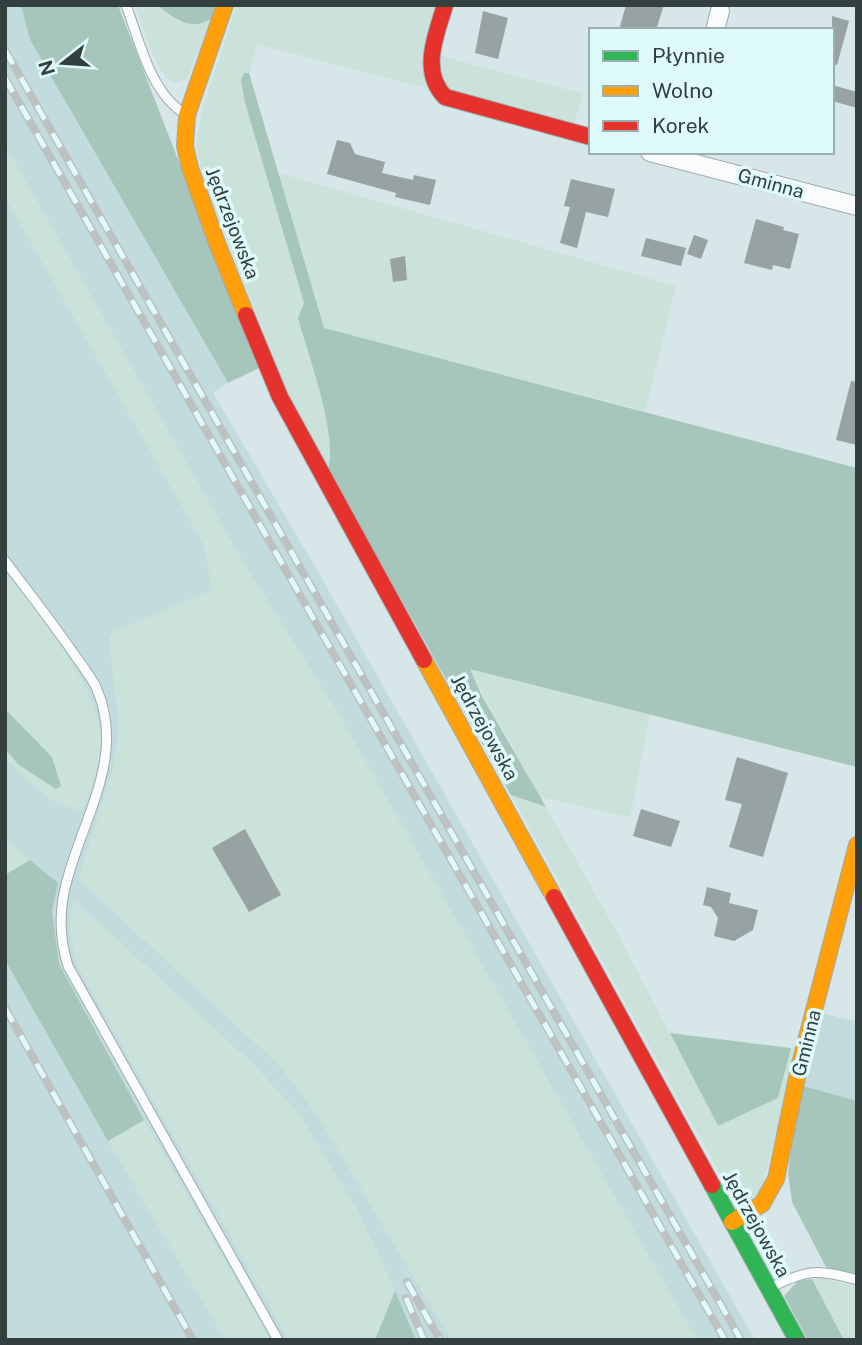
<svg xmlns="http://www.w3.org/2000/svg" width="862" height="1345" font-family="'Public Sans',sans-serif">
<rect width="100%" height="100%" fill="#d7e6e8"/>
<!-- built -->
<g fill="#c2dcde">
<path d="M5,5H21L30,40L228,383L213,393L317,570L755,1340H5Z"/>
<path d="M819,1012L857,1022V1101L800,1085Z"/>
</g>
<!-- green -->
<g fill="#cbe2da">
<path d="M135,5H158L177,21L189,24L211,19L187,79L174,83C156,77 142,23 135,5Z"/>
<path d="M237,5H439L429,89L257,44L249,73H244L245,103L304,303L298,318C308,355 338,434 328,469L291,400L203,180L197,148L198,133L203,106Z"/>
<path d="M437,55L583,94L572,128L448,90Z"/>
<path d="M5,145L245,565L337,711L697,1340H451L317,1115L281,1067L78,879L113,769L119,728L109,639L113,632L212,590L204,545L5,197Z"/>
<path d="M278,173L676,286L645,411L323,328Z"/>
<path d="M5,572C37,610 103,693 101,742C100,765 90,788 83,810C50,808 28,779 5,759Z"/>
<path d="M469,669L650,715L630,817L540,797Z"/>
<path d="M511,795L546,807L617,932L718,1126L778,1098L791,1048L799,1049L759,1198L738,1207Z"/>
<path d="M5,837L30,860L5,875Z"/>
<path d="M74,900L252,1063L298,1112L358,1211L395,1291L375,1340H289L78,967C72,945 65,922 74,900Z"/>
<path d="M144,1120L270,1340H225L108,1141Z"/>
<path d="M823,1278L857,1287V1340H844L812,1279Z"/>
</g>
<!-- forest -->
<g fill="#a7c6bb">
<path d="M21,5H118L259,368L228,383L30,40Z"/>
<path d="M158,5H216L211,19C191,32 172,18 158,5Z"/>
<path d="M244,73H249L324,328L857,468V767L470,669L482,696L546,807L511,795L328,469C338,434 308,355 298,318L304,303L245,103L241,80Z"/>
<path d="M5,709L52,757L61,786L56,789L19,765L5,749Z"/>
<path d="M30,860L58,883L52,911L59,964L144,1120L108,1141L5,960V875Z"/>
<path d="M670,1033L791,1048L778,1098L718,1126Z"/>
<path d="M800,1085L857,1101V1275L826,1267L792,1202L788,1173Z"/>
<path d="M812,1279L844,1340H808L784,1296L798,1281Z"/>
<path d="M395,1291L416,1340H375Z"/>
</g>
<!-- building -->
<g fill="#97a2a2">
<path d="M626,5H664L656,30H619Z"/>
<path d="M483,11L508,18L498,59L475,53Z"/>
<path d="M832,16L849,21L837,65L832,64Z"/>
<path d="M832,85L857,92V108L832,101Z"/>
<path d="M337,140L350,143L355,154L385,162L382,173L413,180L414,175L436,180L430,205L395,197L396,193L327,174Z"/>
<path d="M571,179L615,189L608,217L586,212L577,248L560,243L570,207L564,206Z"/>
<path d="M756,219L784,227L783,230L799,234L790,269L773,265L772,270L744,263Z"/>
<path d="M694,235L708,240L701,259L687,254Z"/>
<path d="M646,238L686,248L681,266L641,256Z"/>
<path d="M405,256L407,280L393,282L390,259Z"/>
<path d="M851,381L857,382V445L836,440Z"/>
<path d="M737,757L788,773L763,857L729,847L742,804L725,800Z"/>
<path d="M641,809L680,821L671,847L633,836Z"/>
<path d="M245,829L281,895L249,912L212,848Z"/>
<path d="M707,887L731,893L729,903L758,910L753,930L734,941L714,936L718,918L711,907L703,905Z"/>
</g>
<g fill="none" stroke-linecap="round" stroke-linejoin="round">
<!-- lane casing -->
<g stroke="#9eaaac" stroke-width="11">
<g id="lane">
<path d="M126,5C140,42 150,92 185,114"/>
<path d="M5,561C28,591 51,621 72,651C80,663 90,675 96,687C126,754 85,814 68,877C59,906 59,937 68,966L278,1340"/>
<path d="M772,1287C808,1269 818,1269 857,1280"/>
</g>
</g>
<!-- street casing -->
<g stroke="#9eaaac" stroke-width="20">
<g id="street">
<path d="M715,30L720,11"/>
<path d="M650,152L857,206"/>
</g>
</g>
<!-- fast casing -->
<g stroke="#9eaaac" stroke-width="18">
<path id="fast" d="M712,1185L797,1340"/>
</g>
<!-- slow casing -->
<g stroke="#9eaaac" stroke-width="18">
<g id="slow">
<path d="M225,5L187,115L185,146L190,168L217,243L246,315"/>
<path d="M424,660L554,897"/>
<path d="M732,1222L762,1204L776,1179L799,1068L857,845"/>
</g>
</g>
<!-- jam casing -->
<g stroke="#9eaaac" stroke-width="18">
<g id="jam">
<path d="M445,5C436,35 420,71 445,97L591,137"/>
<path d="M246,315L280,397L424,660"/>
<path d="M554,897L712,1185"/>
</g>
</g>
<!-- lane -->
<use href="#lane" stroke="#f9fbfc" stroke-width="9"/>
<!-- street -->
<use href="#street" stroke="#f9fbfc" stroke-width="18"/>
<!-- fast -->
<use href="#fast" stroke="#30b455" stroke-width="16"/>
<!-- slow -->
<use href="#slow" stroke="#ff9f0a" stroke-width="16"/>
<!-- jam -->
<use href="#jam" stroke="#e5322d" stroke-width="16"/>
<!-- rail casing -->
<g stroke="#bdc1c1" stroke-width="8">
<g id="rail">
<path d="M5,50L741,1340"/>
<path d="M5,78L725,1340"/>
<path d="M5,1008L193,1340"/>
<path d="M407,1282L440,1340"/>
<path d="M406,1298L424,1340"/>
</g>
</g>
<!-- rail -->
<use href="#rail" stroke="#dffafb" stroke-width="5" stroke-dasharray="16" stroke-linecap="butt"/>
</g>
<g text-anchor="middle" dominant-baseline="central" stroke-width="7" stroke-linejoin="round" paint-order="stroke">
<!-- street labels -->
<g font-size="19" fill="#343f3f" stroke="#dffafb">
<text transform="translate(771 183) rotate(15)">Gminna</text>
<text transform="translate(233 223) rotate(69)">Jędrzejowska</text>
<text transform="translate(485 727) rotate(61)">Jędrzejowska</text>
<text transform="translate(806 1043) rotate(-76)">Gminna</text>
<text transform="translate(757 1224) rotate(61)">Jędrzejowska</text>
</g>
</g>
<!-- border -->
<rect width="862" height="1345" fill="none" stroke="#343f3f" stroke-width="14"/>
<!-- legend -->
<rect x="589" y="28" width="245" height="126" fill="#dffafb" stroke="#9bafb0" stroke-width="2"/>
<rect x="603" y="51" width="35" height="10" fill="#30b455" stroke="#9bafb0" stroke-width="2"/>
<text x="652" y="63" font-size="21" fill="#343f3f">Płynnie</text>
<rect x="603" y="86" width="35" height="10" fill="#ff9f0a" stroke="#9bafb0" stroke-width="2"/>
<text x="652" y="98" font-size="21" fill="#343f3f">Wolno</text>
<rect x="603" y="121" width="35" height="10" fill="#e5322d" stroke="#9bafb0" stroke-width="2"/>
<text x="652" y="133" font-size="21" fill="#343f3f">Korek</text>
<!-- north arrow -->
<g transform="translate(63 63) rotate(253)" stroke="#dffafb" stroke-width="5" paint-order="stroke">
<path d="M0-5L12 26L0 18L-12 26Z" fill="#343f3f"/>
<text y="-10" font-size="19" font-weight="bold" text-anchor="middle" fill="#343f3f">N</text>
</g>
</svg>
